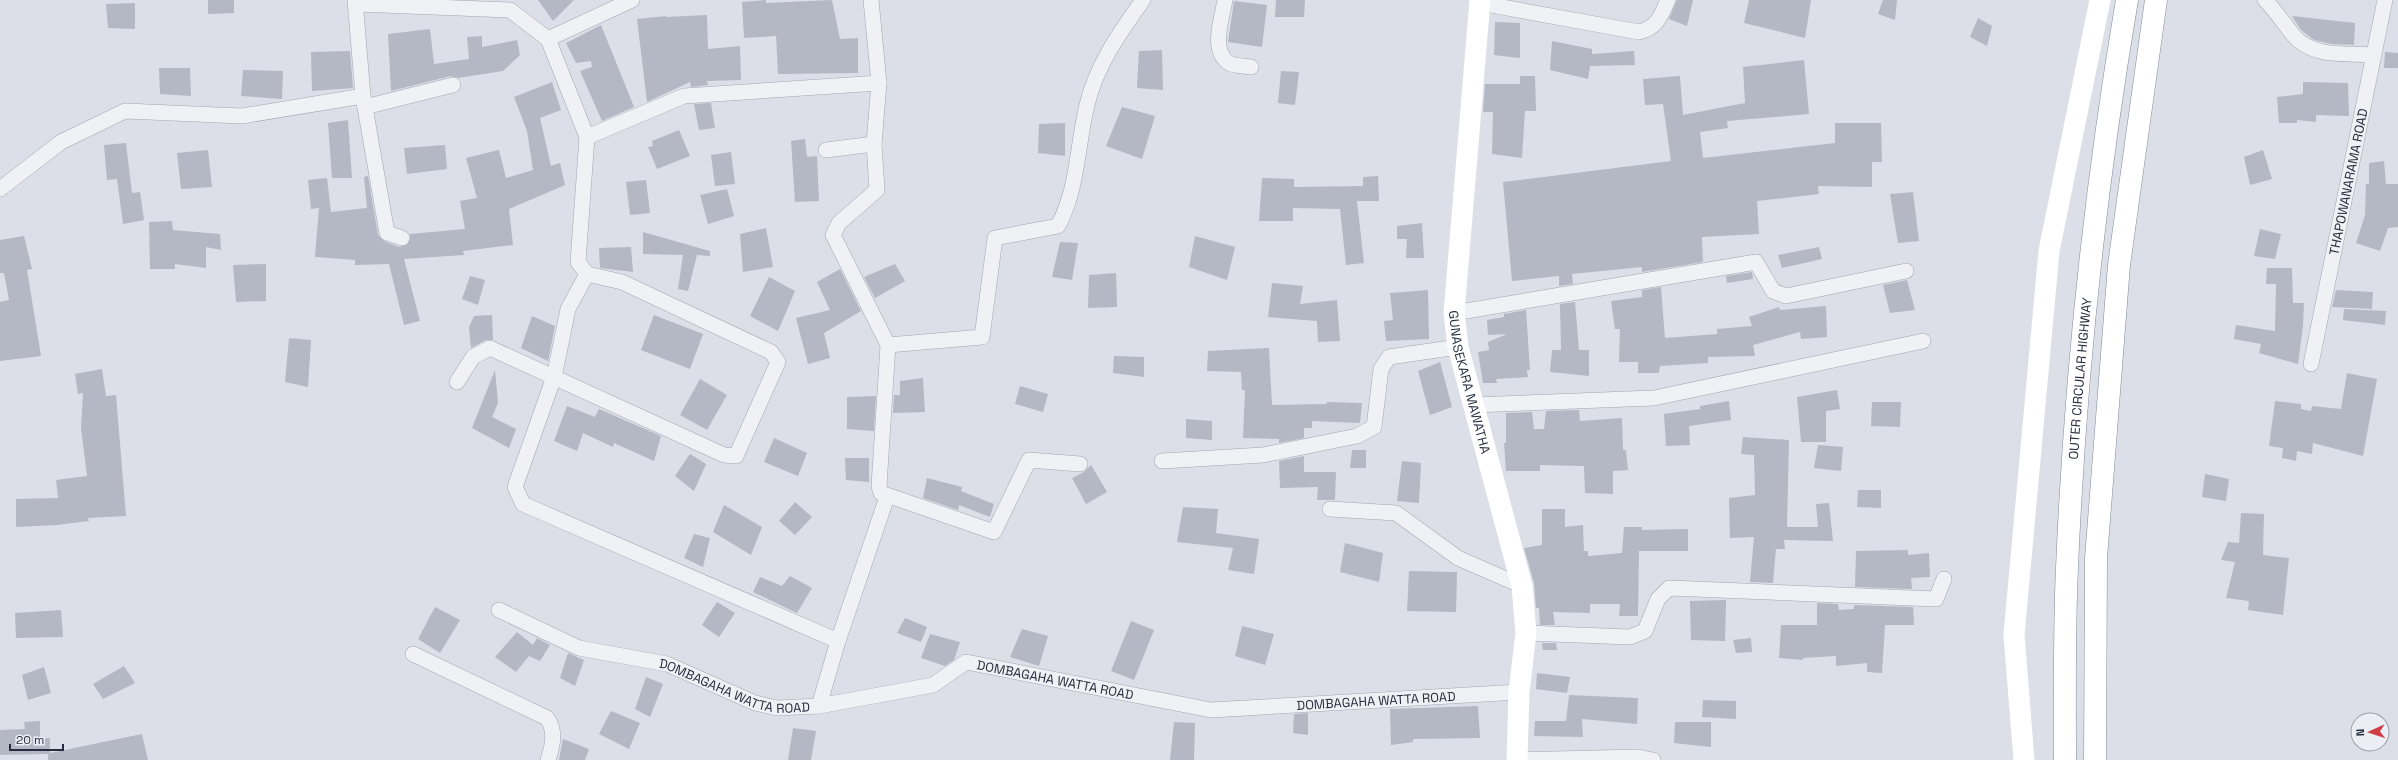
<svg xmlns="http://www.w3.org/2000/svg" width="2398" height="760" font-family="'Space Grotesk',sans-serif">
<rect width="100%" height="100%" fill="#dcdfe7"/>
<!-- building -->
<g fill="#b3b8c4">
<path d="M208,0H234V13L208,14Z"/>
<path d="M538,0H574L553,21Z"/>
<path d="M766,0V3L832,0L840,39L858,38V73L778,74L776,36L744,38L742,2Z"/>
<path d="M1276,0H1305L1304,17H1275Z"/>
<path d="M1677,0H1693L1687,26L1669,19Z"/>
<path d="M1749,0H1811L1805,38L1744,23Z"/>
<path d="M1883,0H1897L1895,20L1878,14Z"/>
<path d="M1234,1L1267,5L1262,47L1228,42Z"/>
<path d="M135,3V29L108,28L106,4Z"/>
<path d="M707,15L708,49L740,46L741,80L707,81L708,85L691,87L690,82L647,102L637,19L666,16V17Z"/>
<path d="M2292,16L2355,23L2354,45L2332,44L2314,40L2301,30Z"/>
<path d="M1978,18L1992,26L1987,46L1970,37Z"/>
<path d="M1495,22L1520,23V58L1494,55Z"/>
<path d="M601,25L634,107L602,121L580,71L592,67L591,61L576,63L566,43Z"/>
<path d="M430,29L434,64L469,59L467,37L482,36V47L517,40L520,55L503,71L458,78L451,76L391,91L388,34Z"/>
<path d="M1552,41L1592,49V54L1634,51L1635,65L1590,66L1588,79L1550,70Z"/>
<path d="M1162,50L1163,90L1137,88L1139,51Z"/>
<path d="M350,51L353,88L312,91L311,52Z"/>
<path d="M2385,52L2398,53V68H2384Z"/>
<path d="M1804,60L1809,114L1727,121L1728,128L1700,132L1703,158L1835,143V123H1881L1882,162H1872V187L1818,186L1819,194L1757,201L1759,234L1702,237L1703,262L1642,272V267L1572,274L1573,284L1559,286V276L1512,281L1503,182L1671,161L1663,104L1645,105L1643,79L1680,76L1683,115L1745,103L1743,67Z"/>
<path d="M159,68H190L191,96L160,94Z"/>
<path d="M243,70L283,71L282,99L241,96Z"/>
<path d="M1281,71L1299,72L1295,105L1278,103Z"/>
<path d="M1520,76H1535L1536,111H1525L1522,158L1492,154L1493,112H1483L1485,84H1520Z"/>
<path d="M552,82L561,110L540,118L551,166L560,163L565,185L509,209L513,245L463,251L464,255L404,259L420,321L404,325L389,264L355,265V260L315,257L319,208L311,209L308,180L327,178L331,212L367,208L364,177L368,176L378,235L384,241L399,247L408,244L410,234L465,229L460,201L477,198L466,158L499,150L506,178L533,170L527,131L514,97Z"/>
<path d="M2303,82L2348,83L2349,116L2316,115V122L2297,120V123H2279L2277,97L2303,94Z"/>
<path d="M711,103L715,128L699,130L694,104Z"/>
<path d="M1122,107L1155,116L1142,159L1106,146Z"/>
<path d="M348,120L352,178H332L328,123Z"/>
<path d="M1065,123V156L1038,153L1039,124Z"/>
<path d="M679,130L690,156L657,169L648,147L653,146L652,141Z"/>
<path d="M805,139L807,157L817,156L819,201L795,202L791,141Z"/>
<path d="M126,143L132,193L140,192L144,220L123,224L117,179L107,180L104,145Z"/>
<path d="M445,145L447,169L407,174L404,148Z"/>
<path d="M208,150L212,187L181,189L177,153Z"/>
<path d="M2263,150L2272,179L2250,185L2244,157Z"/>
<path d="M731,152L735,184L715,186L711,155Z"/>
<path d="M2384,161L2386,184H2398V227L2388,228L2380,251L2356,243L2365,215L2366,184H2369V163Z"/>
<path d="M1378,176L1379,201H1357L1364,263L1346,265L1340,209L1293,208V221H1259L1262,178L1294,179V187L1363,186V177Z"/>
<path d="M646,180L650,213L630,215L626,182Z"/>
<path d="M727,189L734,216L708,224L700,195Z"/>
<path d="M1913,192L1919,241L1898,243L1890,194Z"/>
<path d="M172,221L173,230L220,234L221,250L206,247V268L175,264V269H150L149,222Z"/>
<path d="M1422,223L1424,258H1406L1407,239H1397V226Z"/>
<path d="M766,228L773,267L743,272L740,234Z"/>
<path d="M2260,229L2281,234L2275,259L2254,256Z"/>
<path d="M643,232L710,251V256L697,255L688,291L678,289L683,255L643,254Z"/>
<path d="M24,236L32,269L27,270L41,356L0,361V302L9,300L4,273H0V240Z"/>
<path d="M1195,236L1235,247L1227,280L1189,267Z"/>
<path d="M1060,242L1078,243L1072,280L1052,277Z"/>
<path d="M631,247L633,272L600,268L599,248Z"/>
<path d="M1819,247L1822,259L1782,268L1778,255Z"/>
<path d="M266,264V301L236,302L233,265Z"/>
<path d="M895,264L905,281L875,298L864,277Z"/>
<path d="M2267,268H2292L2293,303H2304L2303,326L2298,364L2259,353L2261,344L2234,339L2236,325L2275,331L2276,284H2266Z"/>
<path d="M840,269L861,311L824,333L830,358L808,364L796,318L830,310L817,282Z"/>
<path d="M1752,272L1753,279L1727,283L1726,276Z"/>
<path d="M1116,273L1117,307L1088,308L1089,275Z"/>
<path d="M470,276L485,280L478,305L462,299Z"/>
<path d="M769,277L795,291L778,331L750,316Z"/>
<path d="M1907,280L1915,310L1890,313L1883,285Z"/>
<path d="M1272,283L1303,286L1300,304L1337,300L1340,341L1318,342L1317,321L1268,317Z"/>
<path d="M1661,287L1665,338L1717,334V329L1752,326L1749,317L1779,307L1780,310L1826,306L1827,337L1801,339L1800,332L1753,345L1755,356L1708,357V363L1660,366L1659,373H1638V362H1619L1620,329H1615L1611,301L1642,297V290Z"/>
<path d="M1428,290L1429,339L1386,341L1384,321L1393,320L1390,293Z"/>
<path d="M2336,290L2373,292L2372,309L2332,307Z"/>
<path d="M1575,302L1579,350H1589V376L1550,372L1552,350H1561L1560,304Z"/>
<path d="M2344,309L2386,311L2385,325L2343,320Z"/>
<path d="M1526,310L1530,370H1527L1528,377L1496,379L1497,383H1483L1478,352L1489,350L1488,342L1507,334L1488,335L1487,320L1504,317V314Z"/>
<path d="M492,315L493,340H486L471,348L469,327L474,316Z"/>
<path d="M654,315L703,334L690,369L641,350Z"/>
<path d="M532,316L555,326L548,361L521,348Z"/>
<path d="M289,338L311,340L308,387L285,382Z"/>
<path d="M1269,348L1272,405L1327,404V402L1362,403L1360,423L1312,421V428H1304V438L1279,443V439L1243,438L1245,390H1242L1241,372L1207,371L1208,351Z"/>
<path d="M1114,356L1144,357V377L1113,373Z"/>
<path d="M1440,362L1452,407L1430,415L1418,371Z"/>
<path d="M102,369L106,396L116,395L126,516L88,518L89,521L57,525L16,527V499L58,498L56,480L87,476L81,428L83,393L78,394L75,374Z"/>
<path d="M495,370L498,403L492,417L516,429L509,448L472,428Z"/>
<path d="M2347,373L2377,379L2363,456L2313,443L2312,454L2297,451L2296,461L2282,458L2283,448L2269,446L2275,401L2301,404V409L2311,411L2312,406L2341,409Z"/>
<path d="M923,378L925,412L893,413L894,395H900V381Z"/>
<path d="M700,379L727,395L707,430L680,415Z"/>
<path d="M1020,386L1048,394L1043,412L1015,404Z"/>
<path d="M1837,390L1840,409L1826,411V442H1801L1797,397Z"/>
<path d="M876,396L874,431L847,429V397Z"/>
<path d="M1729,401L1731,420L1689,426L1690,445L1666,446L1664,414L1700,409V406Z"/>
<path d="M1872,402H1901L1900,427L1871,426Z"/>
<path d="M567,406L595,417L599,409L661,436L654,461L614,443L613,447L583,433L577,451L554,441Z"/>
<path d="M1579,410L1580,421L1622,418L1623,450H1626L1628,470L1613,471V494L1585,493L1584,466L1540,465V471H1506L1504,443H1506V413L1532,412L1534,429H1544L1546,411Z"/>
<path d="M1186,419L1212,421V440L1186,438Z"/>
<path d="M1743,437L1789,440L1787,527H1818L1816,504L1829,503L1833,541L1784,540L1785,549H1776L1773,583L1750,582L1754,537L1730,538L1729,498L1755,495L1754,455L1741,454Z"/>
<path d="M774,438L807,453L798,476L764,462Z"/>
<path d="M1818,445L1843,447L1841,471L1814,468Z"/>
<path d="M1352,450H1366V468H1350Z"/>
<path d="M690,454L706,464L694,491L675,476Z"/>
<path d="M1304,456V472H1336L1335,500H1317L1318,487L1280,488L1279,461Z"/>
<path d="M845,458H869V482L846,480Z"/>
<path d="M1402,461L1421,463L1419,503L1397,501Z"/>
<path d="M1091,465L1107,492L1086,504L1072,478L1084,472Z"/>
<path d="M2205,474L2229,479L2226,501L2202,497Z"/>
<path d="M927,478L962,487L961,491L994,504L990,517L959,505L958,510L923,498Z"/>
<path d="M1858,490H1881V508L1857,507Z"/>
<path d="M795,502L812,517L795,535L779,521Z"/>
<path d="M724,505L762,527L751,555L713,532Z"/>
<path d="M1183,507L1218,509L1216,533L1259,539L1254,574L1228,570L1233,548L1177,542Z"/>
<path d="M1542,509H1565V527L1583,525L1584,551H1588V556L1622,553L1624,527H1642V530L1688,529V551H1639L1638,616H1619L1620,604H1590V613L1553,612L1555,625H1540L1539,608H1536L1534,583L1524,548L1542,545Z"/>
<path d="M2241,513L2264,514L2263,555L2289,558L2283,615L2248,610L2249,601L2226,598L2235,562L2221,560L2228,542L2239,543Z"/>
<path d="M694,534L710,538L703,567L684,558Z"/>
<path d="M1345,543L1383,553L1379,582L1340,572Z"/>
<path d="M1908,550V555L1929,553L1930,577L1911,578L1912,589L1855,587L1856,551Z"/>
<path d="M1409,571L1457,572L1456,612L1407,611Z"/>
<path d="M790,576L812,588L797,613L753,592L760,577L782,586Z"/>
<path d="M1726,600L1725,641L1691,640L1690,601Z"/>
<path d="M717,602L735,613L719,637L702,625Z"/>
<path d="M1817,603L1838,604L1839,610L1854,609V605L1913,607L1914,625H1885L1882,673L1867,672V663L1836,666V656L1803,658V660L1779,658L1781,625H1817Z"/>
<path d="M435,607L460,620L440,653L418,639Z"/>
<path d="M61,610L63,637L16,638L15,613Z"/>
<path d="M905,618L927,627L921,642L897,633Z"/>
<path d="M1131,621L1154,630L1134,680L1111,671Z"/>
<path d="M1242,626L1274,634L1265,665L1235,656Z"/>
<path d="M1022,629L1048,636L1039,666L1010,657Z"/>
<path d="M517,632L533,645L537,638L550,645L540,661L529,656L516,672L495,657Z"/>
<path d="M930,634L960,642L954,660L945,666L921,658Z"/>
<path d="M1751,638L1752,652L1736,653L1733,640Z"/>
<path d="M1542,643H1556L1557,650H1543Z"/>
<path d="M568,653L584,660L575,686L560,678Z"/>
<path d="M124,666L135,683L103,699L93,684Z"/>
<path d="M44,667L51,693L28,700L22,675Z"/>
<path d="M1537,673L1570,677L1567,693L1536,689Z"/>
<path d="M646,677L663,684L650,717L635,709Z"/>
<path d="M1569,695L1638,698L1637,724L1582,719L1583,737L1534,736L1535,721H1566Z"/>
<path d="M1703,700L1736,701V719L1702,717Z"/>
<path d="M1478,706L1480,738L1413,739V742L1391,745L1390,709Z"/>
<path d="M611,711L640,723L629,749L599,734Z"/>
<path d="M1308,713V735L1293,733L1294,714Z"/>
<path d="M40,721V739L50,738V753L142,734L148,760H48V754L0,755V730L25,729L24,722Z"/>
<path d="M1174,722L1195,723L1194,760H1170Z"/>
<path d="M1675,722H1711V747L1674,743Z"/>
<path d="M793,728L816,731L811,760H788Z"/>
<path d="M563,739L589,749L585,760H559Z"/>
</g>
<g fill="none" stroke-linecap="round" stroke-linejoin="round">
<!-- street casing -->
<g stroke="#a2a6b1" stroke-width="16">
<g id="street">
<path d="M871,0L879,83L874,144L877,190L839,223L833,235L888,345L879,486L881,493L994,532L1029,460L1080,464"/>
<path d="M1225,0C1222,18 1210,51 1229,63C1234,66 1244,66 1251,67"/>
<path d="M2265,0C2276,11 2284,24 2294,36C2313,58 2346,53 2372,55"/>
<path d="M1480,3L1639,32C1658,27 1660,17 1668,0"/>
<path d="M356,4L510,10L548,39L587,137L578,262L587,274L622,282L771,352L778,362L736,456L724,455L490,348L473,357L457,382"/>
<path d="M548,39L632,0"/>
<path d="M363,96L387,233L402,238"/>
<path d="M365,107L453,85"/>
<path d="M587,137L684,96L879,83"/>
<path d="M826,150L874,144"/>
<path d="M0,189L61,142L125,111L242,116L363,96L355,0"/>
<path d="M587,274L568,309L554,377L515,487L523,504L838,641"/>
<path d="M1454,313L1756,262L1773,291L1786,296L1906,271"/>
<path d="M888,345L982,337L995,238L1058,226C1078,189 1077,146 1087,105C1096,66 1120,32 1143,0"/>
<path id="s1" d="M2311,364L2385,0"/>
<path d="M1473,405L1654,398L1923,341"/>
<path d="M1162,461L1263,455L1357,436L1374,427L1381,369L1389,357L1458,347"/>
<path d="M1330,509L1396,513L1458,558L1522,586"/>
<path id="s2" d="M499,610L579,648L667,664L755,703L777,708L819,706L933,685L966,662L1211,710L1519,692"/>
<path d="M1526,633L1630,637L1645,631L1658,599L1669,588L1936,599L1944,579"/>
<path d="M413,654L547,718C556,731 553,745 548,760"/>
<path d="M819,706L838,641L887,497"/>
<path d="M1517,760L1638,757L1653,760"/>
</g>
</g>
<!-- highway casing -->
<g stroke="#838b9e" stroke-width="23">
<g id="highway">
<path id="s4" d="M2065,760C2065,696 2064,632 2067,568C2075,378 2095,188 2127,0"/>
<path d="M2095,760L2096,558L2119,265L2156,0"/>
</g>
</g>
<!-- street -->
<use href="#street" stroke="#eff1f5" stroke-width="15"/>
<!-- secondary -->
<g stroke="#fff" stroke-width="21">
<path id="s3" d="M1480,0L1454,313L1458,347L1522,586L1526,633L1519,692L1517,760"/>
<path d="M2024,760L2014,635L2049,251L2100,0"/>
</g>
<!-- highway -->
<use href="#highway" stroke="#fff" stroke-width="22"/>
</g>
<g text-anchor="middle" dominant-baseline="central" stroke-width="3" stroke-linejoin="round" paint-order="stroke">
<!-- street labels -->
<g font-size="13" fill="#262c3d" stroke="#eceef5">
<text stroke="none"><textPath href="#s1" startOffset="186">THAPOWANARAMA ROAD</textPath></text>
<text stroke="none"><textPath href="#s4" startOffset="382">OUTER CIRCULAR HIGHWAY</textPath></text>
<text stroke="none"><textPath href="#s3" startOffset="385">GUNASEKARA MAWATHA</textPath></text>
<text stroke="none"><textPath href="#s2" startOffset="586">DOMBAGAHA WATTA ROAD</textPath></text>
<text stroke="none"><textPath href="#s2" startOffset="250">DOMBAGAHA WATTA ROAD</textPath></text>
<text stroke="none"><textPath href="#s2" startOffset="910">DOMBAGAHA WATTA ROAD</textPath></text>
</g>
</g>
<!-- north arrow -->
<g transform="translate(2370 732) rotate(267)"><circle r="19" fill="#eceef5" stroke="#9da0ab"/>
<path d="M0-3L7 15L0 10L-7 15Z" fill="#d13d45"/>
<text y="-6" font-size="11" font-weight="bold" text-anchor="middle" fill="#262c3d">N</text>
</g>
<!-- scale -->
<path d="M10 744v6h53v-6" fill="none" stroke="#262c3d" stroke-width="2"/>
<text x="16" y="744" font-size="12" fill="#262c3d" stroke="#eceef5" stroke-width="3" paint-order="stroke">20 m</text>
</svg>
